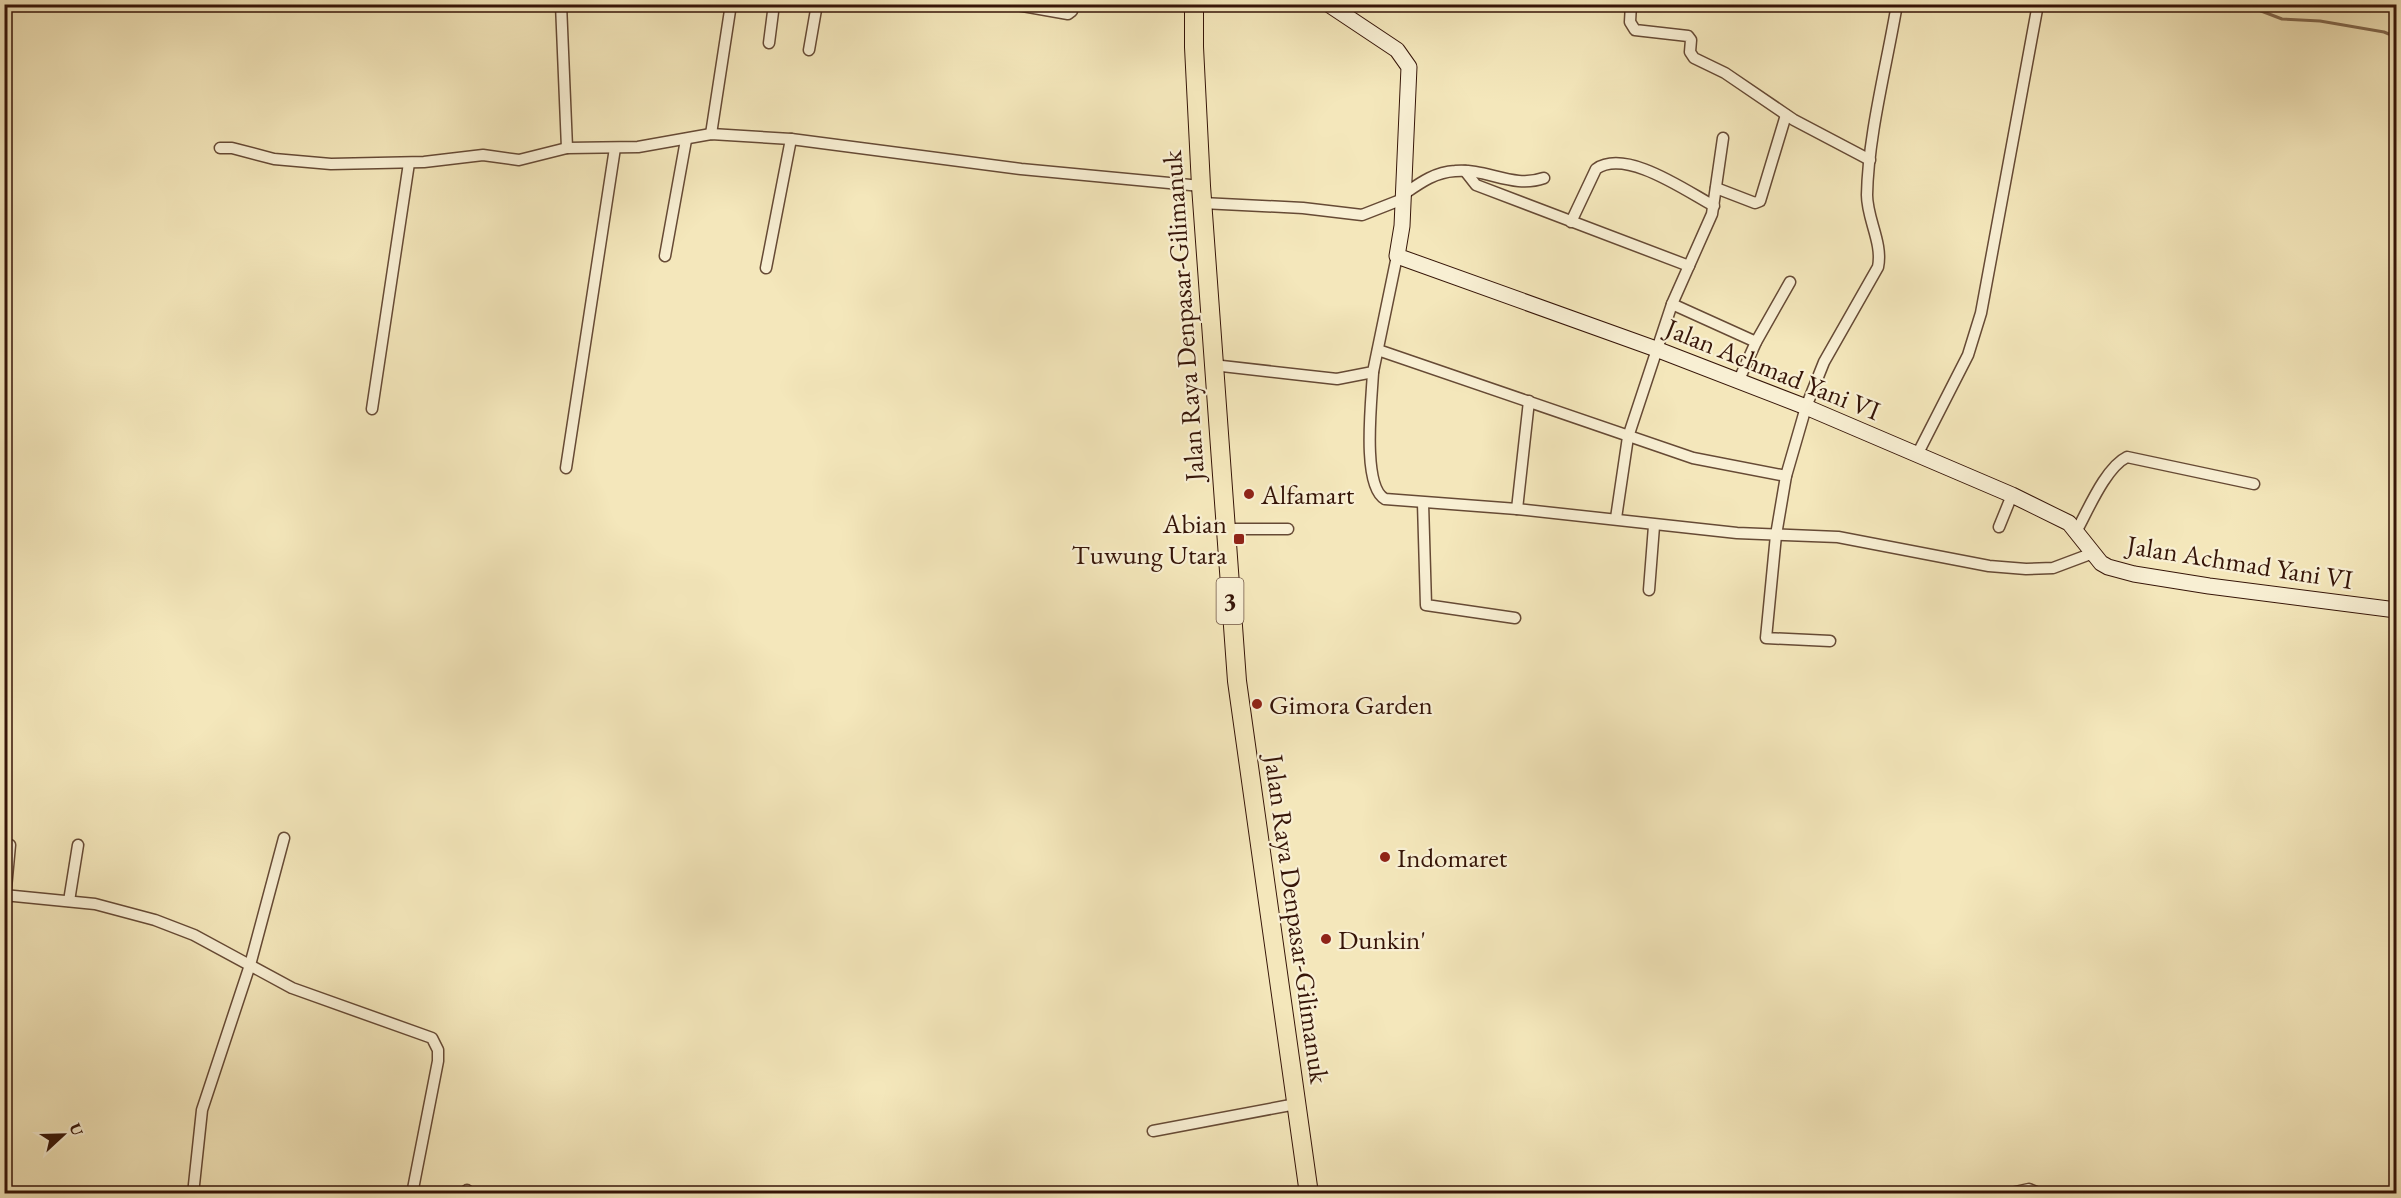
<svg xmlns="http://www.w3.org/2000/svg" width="2401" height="1198" font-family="'EB Garamond',serif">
<rect width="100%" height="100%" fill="#f4e7bb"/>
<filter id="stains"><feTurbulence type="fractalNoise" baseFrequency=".00333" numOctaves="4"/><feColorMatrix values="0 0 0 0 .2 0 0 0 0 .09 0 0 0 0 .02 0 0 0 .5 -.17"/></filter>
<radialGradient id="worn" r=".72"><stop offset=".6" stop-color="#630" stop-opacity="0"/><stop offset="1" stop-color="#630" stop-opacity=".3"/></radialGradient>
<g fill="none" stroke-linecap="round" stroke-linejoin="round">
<!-- stream -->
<path stroke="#81684f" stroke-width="3" d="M2243,4L2282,19L2320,21L2384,32L2396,37"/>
<!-- street casing -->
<g stroke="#664a35" stroke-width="13">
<g id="street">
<path d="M561,4L567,148"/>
<path d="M1011,4L1068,14L1072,11L1073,4"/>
<path d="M1631,4L1630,22L1635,30L1688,36L1691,40L1690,52L1694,58L1725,73L1794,120L1870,160"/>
<path d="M769,43L774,4"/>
<path d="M809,50L817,4"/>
<path d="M711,134L731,4"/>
<path d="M220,148H232L274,159L331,164L424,162L483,155L519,160L567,148L638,147L711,134L791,139L1021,169L1201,186"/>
<path d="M1465,171L1476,185L1689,266"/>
<path d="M1716,188L1755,203L1760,201L1786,115"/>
<path d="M1404,194C1420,183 1435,172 1455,171C1487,168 1513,189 1544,178"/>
<path d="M1202,203L1303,208L1362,215L1403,199"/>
<path d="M1571,222L1596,169C1626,148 1686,191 1714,206"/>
<path d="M665,256L686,140"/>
<path d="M766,268L791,139"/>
<path d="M1672,304L1756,342"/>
<path d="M1378,350L1693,458L1786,476"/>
<path d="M1213,365L1337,379L1373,372L1397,256"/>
<path d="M1373,372C1372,397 1361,486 1385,499L1517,509L1737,533L1838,537L1989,566L2026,569L2053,568L2093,553"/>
<path d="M1738,382L1756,342L1790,282"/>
<path d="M372,409L409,163"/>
<path d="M1917,455L1968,355L1981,313L2038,4"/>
<path d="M566,468L615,148"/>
<path d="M1423,503L1426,605L1515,618"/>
<path d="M1517,509L1529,401"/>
<path d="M1616,518L1628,437L1672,304L1712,214L1723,138"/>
<path d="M1999,527L2012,495"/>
<path d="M1225,529H1288"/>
<path d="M2077,530C2088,510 2106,467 2127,457L2254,484"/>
<path d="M1649,590L1654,526"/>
<path d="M1830,641L1766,638L1776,535L1786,476L1806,407L1824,362L1878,267C1883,243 1867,219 1867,195C1868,136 1887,64 1897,4"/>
<path d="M4,895L95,904L155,920L194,935L292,988L432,1038L438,1050V1061L412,1194"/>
<path d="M69,901L78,845"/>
<path d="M4,910L10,845"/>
<path d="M1153,1131L1296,1104"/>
<path d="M193,1194L202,1110L250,965L284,838"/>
<path d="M467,1194V1190"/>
<path d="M2006,1194L2029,1189L2041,1194"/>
</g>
</g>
<!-- secondary casing -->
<g stroke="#361508" stroke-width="17">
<path id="secondary" d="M1328,4L1397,50L1409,67L1402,226L1397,256L1656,349L1806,407L2012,495L2069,523L2101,563L2108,567L2134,574L2209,586L2396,610"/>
</g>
<!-- highway casing -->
<g stroke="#361508" stroke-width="20">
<path id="highway" d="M1194,4V47L1201,186L1237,681L1309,1194"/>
</g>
<!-- street -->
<use href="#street" stroke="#f8efd3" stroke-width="10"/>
<!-- secondary -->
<use href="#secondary" stroke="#f8efd3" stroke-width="15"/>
<!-- highway -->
<use href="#highway" stroke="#f4e7bb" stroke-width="18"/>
</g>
<!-- markers -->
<g fill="#8f2418" stroke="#f8efd3" stroke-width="2">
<circle cx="1249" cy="494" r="6"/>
<rect x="1233" y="533" width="12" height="12" rx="3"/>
<circle cx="1257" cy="704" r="6"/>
<circle cx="1385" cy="857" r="6"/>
<circle cx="1326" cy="939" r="6"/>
</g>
<g text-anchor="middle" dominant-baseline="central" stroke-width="4.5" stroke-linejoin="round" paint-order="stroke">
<!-- shield labels -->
<rect fill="#f8efd3" stroke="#705645" stroke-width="1.5" x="1216.5" y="578" width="27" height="46" rx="4.5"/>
<g font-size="26" font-weight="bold" fill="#361508">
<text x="1230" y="601">3</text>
</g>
<!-- street labels -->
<g font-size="27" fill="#361508" stroke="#f8efd3">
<text transform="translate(1183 316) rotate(-94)">Jalan Raya Denpasar-Gilimanuk</text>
<text transform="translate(1773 369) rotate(22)">Jalan Achmad Yani VI</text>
<text transform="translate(2240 562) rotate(9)">Jalan Achmad Yani VI</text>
<text transform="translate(1297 919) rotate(82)">Jalan Raya Denpasar-Gilimanuk</text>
</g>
<!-- poi labels -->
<g font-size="27" fill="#361508" stroke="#f8efd3" text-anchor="start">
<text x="1261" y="494">Alfamart</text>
<text x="1227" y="523" text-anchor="end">Abian<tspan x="1227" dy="31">Tuwung Utara</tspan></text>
<text x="1269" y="704">Gimora Garden</text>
<text x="1397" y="857">Indomaret</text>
<text x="1338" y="939">Dunkin'</text>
</g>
</g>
<!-- margin -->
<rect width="2401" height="1198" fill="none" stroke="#f4e7bb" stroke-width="24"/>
<rect x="6" y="6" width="2389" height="1186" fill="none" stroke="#361508" stroke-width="3"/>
<rect x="12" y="12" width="2377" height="1174" fill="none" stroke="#361508" stroke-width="1.5"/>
<!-- north arrow -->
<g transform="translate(63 1135) rotate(68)" stroke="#f8efd3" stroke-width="4.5" paint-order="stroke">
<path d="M0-4.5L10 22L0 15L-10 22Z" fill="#361508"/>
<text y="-9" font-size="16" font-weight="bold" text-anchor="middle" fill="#361508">U</text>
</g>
<rect width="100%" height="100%" filter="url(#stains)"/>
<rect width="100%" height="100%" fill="url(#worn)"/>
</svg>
